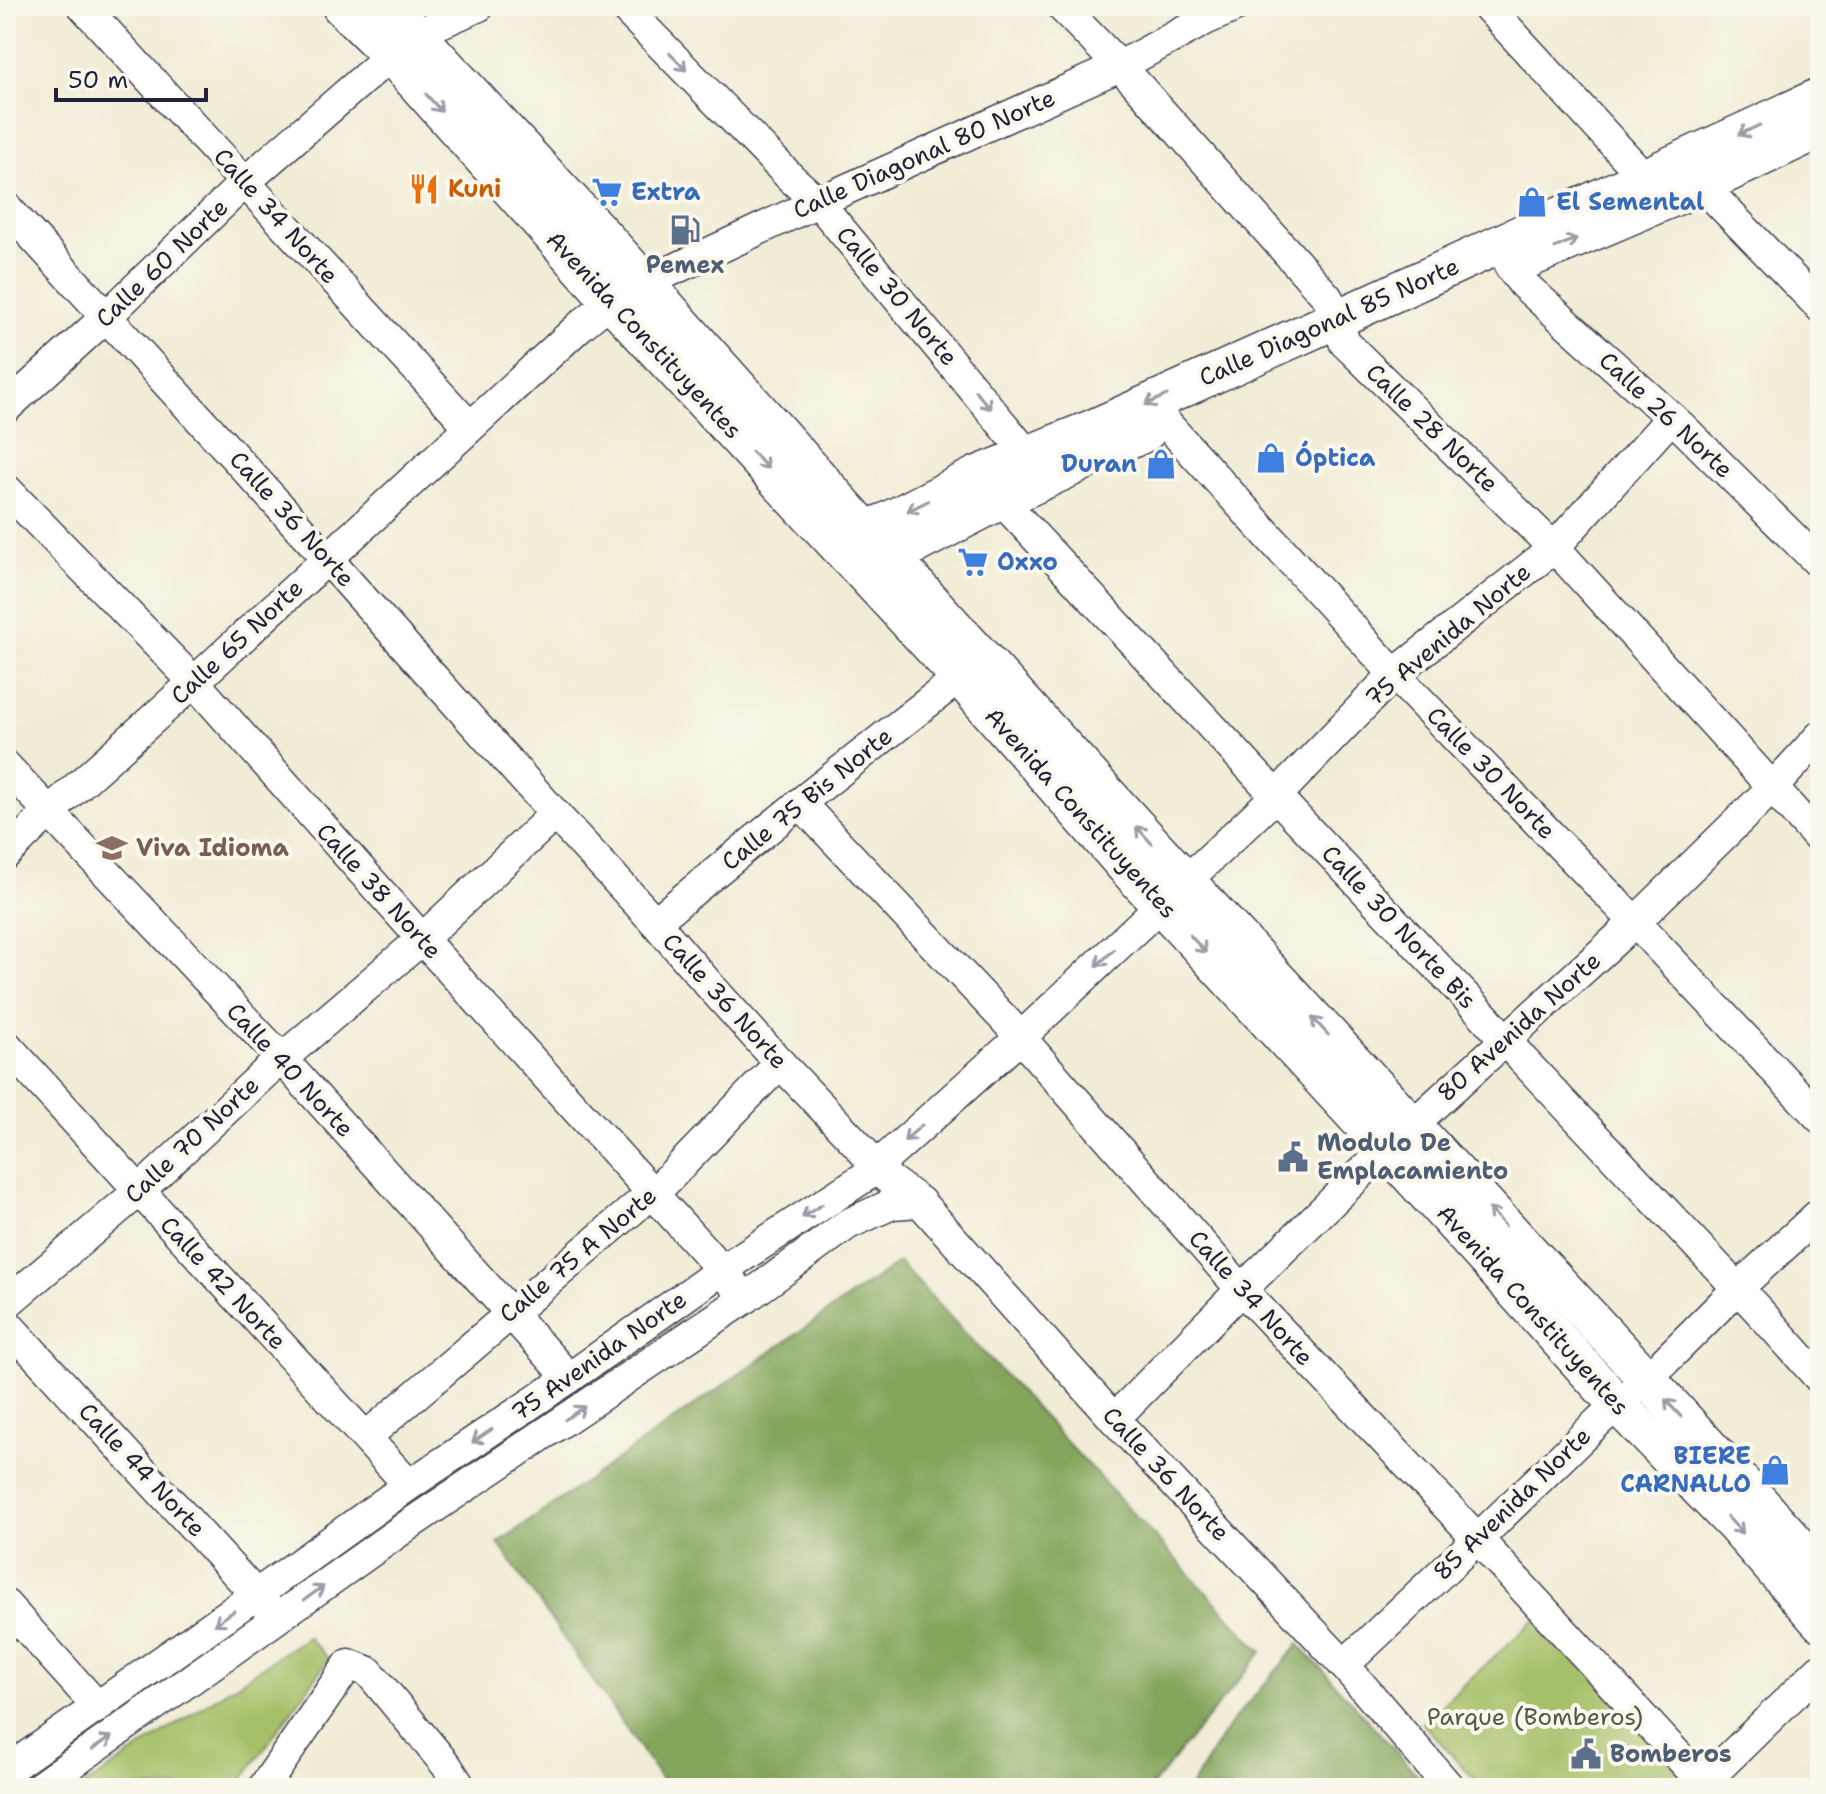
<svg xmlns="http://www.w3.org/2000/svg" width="1826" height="1794" font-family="'Shantell Sans',sans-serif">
<rect width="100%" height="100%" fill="#fbf7ec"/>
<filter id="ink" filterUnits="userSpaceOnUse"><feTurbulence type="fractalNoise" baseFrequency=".0125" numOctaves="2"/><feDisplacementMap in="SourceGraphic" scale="16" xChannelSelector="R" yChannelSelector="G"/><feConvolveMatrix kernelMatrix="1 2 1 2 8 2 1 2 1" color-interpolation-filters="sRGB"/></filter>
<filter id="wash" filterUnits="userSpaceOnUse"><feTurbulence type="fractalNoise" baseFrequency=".006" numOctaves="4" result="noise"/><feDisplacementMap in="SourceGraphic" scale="32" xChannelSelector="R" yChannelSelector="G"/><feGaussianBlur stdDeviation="1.8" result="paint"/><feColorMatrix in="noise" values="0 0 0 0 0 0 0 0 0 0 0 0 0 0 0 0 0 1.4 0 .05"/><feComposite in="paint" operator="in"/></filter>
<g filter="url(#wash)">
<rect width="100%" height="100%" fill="#f1ecd5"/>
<!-- green -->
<g fill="#a5c067" stroke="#647151" stroke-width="2">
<path d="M720,1293L723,1297L286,1599L283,1596Z"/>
<path d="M256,1615L258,1619L28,1779L15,1788H6Z"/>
<path d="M1540,1615L1687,1780L1678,1788H1483L1422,1723Z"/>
<path d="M307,1637L329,1659L236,1788H81Z"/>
</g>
<!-- forest -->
<g fill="#84a65c" stroke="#53644c" stroke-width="2">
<path d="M899,1262L1262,1652L1150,1788H667L498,1543Z"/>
<path d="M1299,1644L1429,1788H1190L1230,1724Z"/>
</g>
</g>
<g filter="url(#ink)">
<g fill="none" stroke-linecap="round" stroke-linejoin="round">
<!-- minor casing -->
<g stroke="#414052" stroke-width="33">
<g id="minor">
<path d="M83,6L469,426"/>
<path d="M623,6L792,179L818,202L1028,455"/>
<path d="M1061,6L1133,80L1327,297L1339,318L1344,342L1565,559L1820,840"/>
<path d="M1487,6L1645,178"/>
<path d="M1688,171L1820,307"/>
<path d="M6,207L315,545L555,814L655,922L711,987L780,1063L855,1142L887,1178L920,1202L1114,1419L1344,1665L1450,1788"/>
<path d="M1510,267L1523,284L1682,427L1820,564"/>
<path d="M6,408L107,316L245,182L391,55L436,25L479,6"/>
<path d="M1166,423L1394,674L1635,922L1820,1118"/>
<path d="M988,486L1294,815L1484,1016L1523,1060L1759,1311L1820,1379"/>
<path d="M6,489L194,682L431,949L703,1249L746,1298"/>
<path d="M6,766L282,1059L569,1378"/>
<path d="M800,803L1006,1021L1242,1290L1477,1538L1708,1788"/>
<path d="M6,854L49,812L194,682L580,326L611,301L641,281L664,274L818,202L1120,66L1205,20L1237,6"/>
<path d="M1186,881L1276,796L1394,674L1553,549L1671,418"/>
<path d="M655,922L800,803L960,677"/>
<path d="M6,1045L409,1485"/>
<path d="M6,1304L139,1191L265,1073L422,939L555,814"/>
<path d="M6,1323L270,1610"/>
<path d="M1114,1419L1234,1297L1386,1149L1635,922L1773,787L1820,736"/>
<path d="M366,1437L665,1182L780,1063"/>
<path d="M6,1605L98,1707"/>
<path d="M1344,1665L1492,1525L1600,1420L1647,1379L1737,1289L1820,1213"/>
<path d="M6,1771L257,1594L409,1485L569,1378L722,1270L866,1176L1020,1038L1162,904"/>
<path d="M38,1788L407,1526L746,1298L848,1224L892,1204L920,1202"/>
<path d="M263,1788L349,1664L369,1672L447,1766L461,1788"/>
<path d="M1698,1788L1820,1669"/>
</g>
</g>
<!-- major casing -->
<g stroke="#414052" stroke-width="41">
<g id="major">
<path d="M341,6L391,55L611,301L960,677L1126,867L1411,1176L1617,1404L1735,1525L1820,1622"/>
<path d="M390,6L604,237L843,505L1186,881L1647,1379L1820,1569"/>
<path d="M1530,258L1702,185L1820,129"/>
<path d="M846,538L888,521L978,475L1092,429L1339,318L1820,97"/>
<path d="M870,564L912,546L1001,500L1146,432"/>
</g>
</g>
<!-- minor -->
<use href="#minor" stroke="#fff" stroke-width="30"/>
<!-- major -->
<use href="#major" stroke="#fff" stroke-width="38"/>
</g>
<!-- one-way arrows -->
<defs><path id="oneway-shaft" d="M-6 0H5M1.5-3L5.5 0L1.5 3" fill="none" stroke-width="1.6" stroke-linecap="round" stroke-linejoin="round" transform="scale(2)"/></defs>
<g stroke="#9c9ca7">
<use href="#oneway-shaft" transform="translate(678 62) rotate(46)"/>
<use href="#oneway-shaft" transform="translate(434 103) rotate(48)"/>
<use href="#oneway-shaft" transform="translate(1749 130) rotate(155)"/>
<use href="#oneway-shaft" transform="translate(1566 243) rotate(-23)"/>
<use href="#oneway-shaft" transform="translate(983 400) rotate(50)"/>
<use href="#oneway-shaft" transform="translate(1156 400) rotate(156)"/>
<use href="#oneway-shaft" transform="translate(760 460) rotate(47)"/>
<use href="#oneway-shaft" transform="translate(918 506) rotate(153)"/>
<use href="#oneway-shaft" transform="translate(1144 835) rotate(-132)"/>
<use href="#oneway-shaft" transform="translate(1198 944) rotate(48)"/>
<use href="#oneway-shaft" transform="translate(1105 958) rotate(137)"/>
<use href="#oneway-shaft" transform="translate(1320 1026) rotate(-133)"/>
<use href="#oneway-shaft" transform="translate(913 1133) rotate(138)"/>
<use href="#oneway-shaft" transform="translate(812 1211) rotate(147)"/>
<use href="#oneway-shaft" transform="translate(1497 1217) rotate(-133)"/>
<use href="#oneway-shaft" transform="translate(1673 1408) rotate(-132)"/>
<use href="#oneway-shaft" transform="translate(575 1413) rotate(-34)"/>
<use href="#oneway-shaft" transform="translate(482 1436) rotate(146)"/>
<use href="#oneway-shaft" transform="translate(1735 1525) rotate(47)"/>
<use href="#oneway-shaft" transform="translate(314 1593) rotate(-36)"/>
<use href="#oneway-shaft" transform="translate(224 1618) rotate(145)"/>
<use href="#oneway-shaft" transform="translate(102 1743) rotate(-35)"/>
</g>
</g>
<!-- icons -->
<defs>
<g id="restaurant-bare" transform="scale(2.4)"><path d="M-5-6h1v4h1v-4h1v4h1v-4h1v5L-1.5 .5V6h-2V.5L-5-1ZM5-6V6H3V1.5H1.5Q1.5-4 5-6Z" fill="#e8710a" stroke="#fbf7ec" stroke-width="2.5" paint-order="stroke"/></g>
<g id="supermarket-bare" transform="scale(2.4)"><path d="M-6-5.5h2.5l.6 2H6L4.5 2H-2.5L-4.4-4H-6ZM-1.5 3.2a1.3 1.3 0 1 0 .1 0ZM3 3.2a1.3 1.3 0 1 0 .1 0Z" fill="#3f7fe0" stroke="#fbf7ec" stroke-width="2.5" paint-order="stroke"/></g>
<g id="shop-bare" transform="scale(2.4)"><path d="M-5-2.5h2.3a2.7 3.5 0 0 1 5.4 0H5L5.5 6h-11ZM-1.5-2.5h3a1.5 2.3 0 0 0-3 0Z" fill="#3f7fe0" stroke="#fbf7ec" stroke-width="2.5" paint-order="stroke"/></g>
<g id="fuel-bare" transform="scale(2.4)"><path d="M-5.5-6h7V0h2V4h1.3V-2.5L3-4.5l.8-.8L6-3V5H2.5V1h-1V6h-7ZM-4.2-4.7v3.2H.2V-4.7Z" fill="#5c6f8a" stroke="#fbf7ec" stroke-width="2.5" paint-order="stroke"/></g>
<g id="school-bare" transform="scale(2.4)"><path d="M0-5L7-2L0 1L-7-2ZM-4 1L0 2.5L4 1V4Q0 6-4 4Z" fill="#8d6e63" stroke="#fbf7ec" stroke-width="2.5" paint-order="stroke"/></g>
<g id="civic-bare" transform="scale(2.4)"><path d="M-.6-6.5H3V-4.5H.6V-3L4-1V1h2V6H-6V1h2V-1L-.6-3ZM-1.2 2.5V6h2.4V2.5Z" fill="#5c6f8a" stroke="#fbf7ec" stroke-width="2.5" paint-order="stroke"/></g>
</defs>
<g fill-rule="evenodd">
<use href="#restaurant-bare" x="424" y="189"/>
<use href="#supermarket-bare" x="607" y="192"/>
<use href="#shop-bare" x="1532" y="202"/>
<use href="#fuel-bare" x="685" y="230"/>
<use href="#shop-bare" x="1271" y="458"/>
<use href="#shop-bare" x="1161" y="464"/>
<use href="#supermarket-bare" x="973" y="562"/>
<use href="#school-bare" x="112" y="848"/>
<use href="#civic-bare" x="1293" y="1157"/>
<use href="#shop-bare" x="1775" y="1470"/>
<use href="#civic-bare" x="1586" y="1754"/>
</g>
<g text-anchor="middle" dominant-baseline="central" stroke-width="8" stroke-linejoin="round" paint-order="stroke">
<!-- street labels -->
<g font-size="24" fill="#22223b" stroke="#fbf7ec">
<text transform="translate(924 154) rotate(-24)">Calle Diagonal 80 Norte</text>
<text transform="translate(276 216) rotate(48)">Calle 34 Norte</text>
<text transform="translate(162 263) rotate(-44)">Calle 60 Norte</text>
<text transform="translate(897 296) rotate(50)">Calle 30 Norte</text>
<text transform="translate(1329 322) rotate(-24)">Calle Diagonal 85 Norte</text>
<text transform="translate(644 335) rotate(47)">Avenida Constituyentes</text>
<text transform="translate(1666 415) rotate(43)">Calle 26 Norte</text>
<text transform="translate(1432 428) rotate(44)">Calle 28 Norte</text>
<text transform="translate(292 519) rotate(48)">Calle 36 Norte</text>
<text transform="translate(1448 635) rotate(-40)">75 Avenida Norte</text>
<text transform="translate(237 642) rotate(-43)">Calle 65 Norte</text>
<text transform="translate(1491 773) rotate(46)">Calle 30 Norte</text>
<text transform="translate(807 799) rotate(-39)">Calle 75 Bis Norte</text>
<text transform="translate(1081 813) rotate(48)">Avenida Constituyentes</text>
<text transform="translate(379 891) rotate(48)">Calle 38 Norte</text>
<text transform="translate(1399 927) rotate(47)">Calle 30 Norte Bis</text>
<text transform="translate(725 1001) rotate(48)">Calle 36 Norte</text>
<text transform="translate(1519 1027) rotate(-42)">80 Avenida Norte</text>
<text transform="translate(290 1070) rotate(47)">Calle 40 Norte</text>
<text transform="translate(192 1140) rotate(-43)">Calle 70 Norte</text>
<text transform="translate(578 1255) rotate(-40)">Calle 75 A Norte</text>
<text transform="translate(223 1283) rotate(47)">Calle 42 Norte</text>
<text transform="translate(1251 1298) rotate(48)">Calle 34 Norte</text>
<text transform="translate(1533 1310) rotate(48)">Avenida Constituyentes</text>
<text transform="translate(599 1356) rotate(-35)">75 Avenida Norte</text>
<text transform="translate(142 1470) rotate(47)">Calle 44 Norte</text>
<text transform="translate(1166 1474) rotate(47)">Calle 36 Norte</text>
<text transform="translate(1512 1504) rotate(-44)">85 Avenida Norte</text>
</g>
<!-- food labels -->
<g font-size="24" font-weight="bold" fill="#c56008" stroke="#fbf7ec" text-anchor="start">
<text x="448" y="189">Kuni</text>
</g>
<!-- shop labels -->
<g font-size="24" font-weight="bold" fill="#366cbe" stroke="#fbf7ec" text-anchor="start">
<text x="631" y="192">Extra</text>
<text x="1556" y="202">El Semental</text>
<text x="1295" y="458">Óptica</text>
<text x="1137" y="464" text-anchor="end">Duran</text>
<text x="997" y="562">Oxxo</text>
<text x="1751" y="1456" text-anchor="end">BIERE<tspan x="1751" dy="28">CARNALLO</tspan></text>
</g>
<!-- service labels -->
<g font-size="24" font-weight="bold" fill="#4e5e75" stroke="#fbf7ec" text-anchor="start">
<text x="685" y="265" text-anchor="middle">Pemex</text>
<text x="1317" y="1143">Modulo De<tspan x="1317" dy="28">Emplacamiento</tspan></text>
<text x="1610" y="1754">Bomberos</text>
</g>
<!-- education labels -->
<g font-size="24" font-weight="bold" fill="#785e54" stroke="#fbf7ec" text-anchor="start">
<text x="136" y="848">Viva Idioma</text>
</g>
<!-- park labels -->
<g font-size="24" fill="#50594a" stroke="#fbf7ec">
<text x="1535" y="1717">Parque (Bomberos)</text>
</g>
</g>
<!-- margin -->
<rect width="1826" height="1794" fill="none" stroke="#fbf7ec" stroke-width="32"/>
<!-- scale -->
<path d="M56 88v12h150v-12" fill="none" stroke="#22223b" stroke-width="4"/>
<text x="68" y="88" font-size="24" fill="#22223b" stroke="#fbf7ec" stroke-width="6" paint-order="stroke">50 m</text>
</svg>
